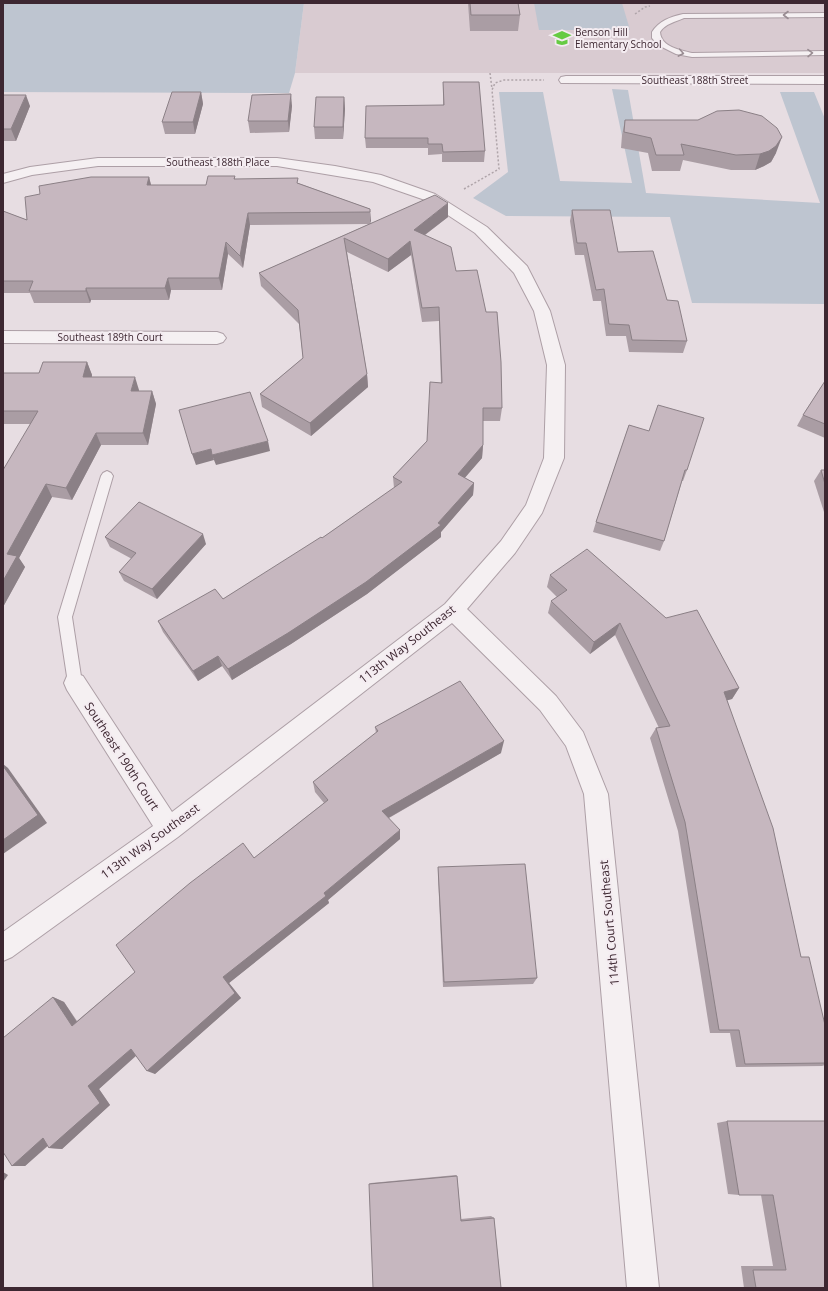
<svg xmlns="http://www.w3.org/2000/svg" width="828" height="1291" font-family="'Open Sans',sans-serif">
<rect width="100%" height="100%" fill="#e7dde2"/>
<!-- built -->
<path fill="#d9cbd1" d="M304,3H825V73H295Z"/>
<!-- green -->
<g fill="#bec5d0">
<path d="M3,3H304L295,73L289,93L3,92Z"/>
<path d="M534,3H622L630,30H539Z"/>
<path d="M612,89L628,90L646,193L820,203L780,92H814L825,119V304L692,303L670,217L506,216L473,198L508,172L499,92H543L560,181L632,183Z"/>
</g>
<g fill="none" stroke-linecap="round" stroke-linejoin="round">
<!-- service casing -->
<g stroke="#ad9fa6" stroke-width="2">
<g id="service">
<path d="M825,13V17L684,18C675,22 665,24 660,32C661,47 680,50 692,53L825,51V55L692,57L676,54L658,45L652,38V32C659,21 670,17 683,14Z"/>
<path d="M107,471L111,473L113,476L72,617L82,683L80,687L75,689L70,687L68,683L58,617L101,476L103,473Z"/>
</g>
</g>
<!-- minor casing -->
<g stroke="#ad9fa6" stroke-width="2">
<g id="minor">
<path d="M566,76H825V84L561,83L559,80L561,77Z"/>
<path d="M98,158H277L335,166L381,175L435,194L487,227L527,266L550,311L565,365L564,458L542,513L515,553L467,609L556,696L583,732L608,794L659,1288H627L584,794L566,746L540,710L452,623L178,837L12,957L3,961V932L153,826L67,690L64,683L67,676L75,673L83,676L172,812L445,604L501,541L526,505L544,458L547,365L534,311L514,273L475,233L425,200L373,182L277,166H98L32,175L3,183V174L30,167Z"/>
<path d="M3,331L217,332L223,334L226,338L223,342L217,344L3,343Z"/>
</g>
</g>
<!-- path -->
<g stroke="#afa4a9" stroke-width="1.5" stroke-dasharray="2 2" stroke-linecap="butt">
<path d="M635,14L645,7L650,6"/>
<path d="M490,73L492,89"/>
<path d="M464,189L499,169L492,90L495,83L504,80H544"/>
</g>
<!-- service -->
<use href="#service" fill="#f5f0f2" fill-rule="evenodd"/>
<!-- minor -->
<use href="#minor" fill="#f5f0f2" fill-rule="evenodd"/>
</g>
<!-- wall -->
<g fill="#aa9da4">
<path d="M468,3H518L520,15L518,31H470Z"/>
<path d="M443,82L485,151L484,162H442V154L428,155V148H366L365,138L443,105Z"/>
<path d="M201,92L203,104L195,134H165L162,122Z"/>
<path d="M3,95L30,106L16,141H3Z"/>
<path d="M344,97L345,109L343,139H315L314,127Z"/>
<path d="M292,106L289,132L250,133L248,121Z"/>
<path d="M625,120L776,153L771,162L764,166L755,170H731L683,160L680,171H652L648,153L621,148L622,135Z"/>
<path d="M235,176V179L298,183L370,209V223L448,217L425,235L456,271L502,408L500,421H483V445L482,458L464,478L474,483L473,495L441,532V537L367,594L291,644L232,680L222,666L198,681L163,632L158,621L223,599L322,538L394,488L393,477L427,441L441,383L439,321L422,322L411,255L388,272L347,252L367,374L368,387L311,436L262,407L260,394L303,358L299,324L261,286L259,273L369,224L250,225L243,268L228,254L222,290H171L169,300H91L90,303H34L30,293H3V211L27,220L149,177L151,185H206Z"/>
<path d="M572,210L618,252L667,300L687,341L683,353L629,352L626,336H606L601,301H593L584,255H575L570,221Z"/>
<path d="M87,362L92,375V377L139,390V391H152L156,404L148,445H101L72,500L52,497L19,558L25,567L3,607L30,424H3V373H39Z"/>
<path d="M825,381V438L797,426L803,415Z"/>
<path d="M629,425L687,470L683,481H682L664,541L660,551L593,532L596,522Z"/>
<path d="M821,470H825V515L814,481Z"/>
<path d="M105,537L206,544L157,599L124,581L119,572L132,559L110,547Z"/>
<path d="M550,575L739,688L732,699L727,700L801,957L825,1025V1065L822,1066L736,1067L730,1033H710L678,831L650,738L656,728H659L615,635L590,654L548,613L551,601L557,597L547,587Z"/>
<path d="M375,727L501,753L389,818L400,839L328,900L329,903L229,983L241,998L155,1074L136,1056L99,1089L110,1105L62,1149L49,1148L48,1146L25,1166H12L53,997L64,1002L77,1021L135,972L254,858L324,803L315,792L313,782L376,733Z"/>
<path d="M438,867L537,978L533,984L443,987L438,875Z"/>
<path d="M727,1121H825V1288H744L741,1266H773L761,1195H739L728,1194L717,1123Z"/>
<path d="M456,1175L457,1176L461,1219L491,1216L494,1218L501,1288L369,1184L371,1183Z"/>
</g>
<!-- shaded-wall -->
<g fill="#8b8086">
<path d="M201,92L203,104L195,134L193,122Z"/>
<path d="M291,94L292,106L289,132L288,121Z"/>
<path d="M26,95L30,106L16,141L11,129Z"/>
<path d="M344,97L345,109L343,139V127Z"/>
<path d="M782,137L776,153L771,162L764,166L755,170L760,154Z"/>
<path d="M149,177L152,189L147,185Z"/>
<path d="M448,203V217L414,243V230Z"/>
<path d="M370,209L371,221L370,224Z"/>
<path d="M248,213L250,225L243,268L240,256Z"/>
<path d="M410,241L411,255L388,272V259Z"/>
<path d="M226,242L228,254L222,290L219,278Z"/>
<path d="M168,278L171,290L169,300L165,288Z"/>
<path d="M86,288L91,300L90,303L86,291Z"/>
<path d="M87,362L92,375L88,390L83,377Z"/>
<path d="M367,374L368,387L311,436L310,423Z"/>
<path d="M135,377L139,390L136,404L131,391Z"/>
<path d="M152,391L156,404L148,445L143,433Z"/>
<path d="M96,433L101,445L72,500L66,488Z"/>
<path d="M268,441L270,451L216,465L212,455Z"/>
<path d="M483,445L482,458L457,487L458,474Z"/>
<path d="M211,449L214,460L196,465L192,454Z"/>
<path d="M474,483L473,495L441,532V537L367,594L291,644L232,680L228,669L438,523Z"/>
<path d="M46,484L52,497L19,558L25,567L3,607V581L7,554Z"/>
<path d="M203,534L206,544L157,599L152,589Z"/>
<path d="M620,623L615,635L590,654L594,642Z"/>
<path d="M218,656L222,666L198,681L193,671Z"/>
<path d="M739,688L732,699L717,703L724,692Z"/>
<path d="M504,741L501,753L383,821L382,811Z"/>
<path d="M3,764L8,768L47,823L3,854Z"/>
<path d="M400,830V839L328,900L329,903L229,983L241,998L155,1074L147,1071L223,977Z"/>
<path d="M53,997L64,1002L82,1030L72,1026Z"/>
<path d="M131,1049L140,1052L99,1089L110,1105L62,1149L49,1148L88,1086Z"/>
<path d="M43,1138L55,1139L25,1166H12Z"/>
<path d="M3,1172L8,1175L3,1182Z"/>
</g>
<!-- building -->
<g fill="#c6b7bf" stroke="#8b8086">
<path d="M470,3H518L520,15H471Z"/>
<path d="M443,82H479L485,151L443,152L442,144H428V138H365L366,106L444,105Z"/>
<path d="M172,92H201L193,122H162Z"/>
<path d="M291,94L288,121H248L252,95Z"/>
<path d="M3,95H26L11,129H3Z"/>
<path d="M316,97H344L343,127H314Z"/>
<path d="M739,110L762,116L777,128L782,137L776,146L769,151L760,154L736,155L681,144L684,155H656L651,138L624,132L625,120H698L717,111Z"/>
<path d="M208,176H235L234,179L298,178L297,183L370,209V212L248,213L240,256L226,242L219,278H168L165,288H86V291H29L33,281H3V211L27,220L25,197L40,194L39,186L91,177H149L147,185H206Z"/>
<path d="M435,195L448,203L414,230L451,247L456,271L477,270L486,312H497L501,362L502,408H483V445L458,474L474,483L438,523L441,525L366,582L288,633L228,669L218,656L193,671L158,621L215,589L223,599L321,537L322,538L402,482L393,477L427,441L430,382L442,383L439,307L422,308L410,241L388,259L344,238L367,374L310,423L260,394L303,358L298,310L259,273Z"/>
<path d="M572,210H610L618,252L653,251L667,300L678,301L687,341L632,340L629,325L609,324L604,289L596,290L586,243H577Z"/>
<path d="M43,362H87L83,377H135L131,391H152L143,433H96L66,488L46,484L7,554L17,556L3,581V470L38,411H3V373H39Z"/>
<path d="M825,381V424L803,415Z"/>
<path d="M250,392L268,441L212,455L211,449L192,454L179,410Z"/>
<path d="M658,405L704,418L687,470H685L664,541L596,522L629,425L649,431Z"/>
<path d="M821,470H825V484Z"/>
<path d="M139,502L203,534L152,589L119,572L136,553L105,537Z"/>
<path d="M587,549L666,618L697,610L739,688L724,692L773,828L801,957H809L825,1025V1063L745,1064L739,1030H719L685,822L656,728L670,726L620,623L594,642L551,601L567,590L550,575Z"/>
<path d="M460,681L504,741L382,811L400,830L324,893L326,896L223,977L235,993L147,1071L131,1049L88,1086L100,1103L49,1148L43,1138L12,1166L3,1152V1038L53,997L72,1026L135,972L116,945L190,883L243,843L254,858L328,800L313,782L378,731L375,727Z"/>
<path d="M3,766L38,815L3,840Z"/>
<path d="M525,864L537,978L444,982L438,867Z"/>
<path d="M727,1121H825V1288H756L753,1270H786L773,1195H739Z"/>
<path d="M457,1176L461,1221L494,1218L501,1288H373L369,1184Z"/>
</g>
<!-- one-way arrows -->
<defs><path id="oneway-chevron" d="M-2-3.5L2.5 0L-2 3.5" fill="none" stroke-width="1.6" stroke-linecap="round" stroke-linejoin="round"/></defs>
<g stroke="#998c92">
<use href="#oneway-chevron" transform="translate(786 15) rotate(180)"/>
<use href="#oneway-chevron" transform="translate(681 53) rotate(11)"/>
<use href="#oneway-chevron" transform="translate(810 53) rotate(-1)"/>
</g>
<!-- icons -->
<defs>
<g id="school-bare" transform="scale(1.38)"><path d="M0-5L7-2L0 1L-7-2ZM-4 1L0 2.5L4 1V4Q0 6-4 4Z" fill="#66cb43" stroke="#f4ecf1" stroke-width="2.5" paint-order="stroke"/></g>
</defs>
<g fill-rule="evenodd">
<use href="#school-bare" x="562" y="38"/>
</g>
<g text-anchor="middle" dominant-baseline="central" stroke-width="4" stroke-linejoin="round" paint-order="stroke">
<!-- far-poi labels -->
<g font-size="10" fill="#3d2731" stroke="#f4ecf1" text-anchor="start">
<text x="575" y="32">Benson Hill<tspan x="575" dy="12">Elementary School</tspan></text>
</g>
<!-- far-street labels -->
<g font-size="10" fill="#3d2731" stroke="#f4ecf1">
<text x="695" y="80">Southeast 188th Street</text>
<text x="218" y="162">Southeast 188th Place</text>
<text x="110" y="337">Southeast 189th Court</text>
</g>
<!-- street labels -->
<g font-size="12" fill="#3d2731" stroke="#f4ecf1">
<text transform="translate(407 644) rotate(-38)">113th Way Southeast</text>
<text transform="translate(122 756) rotate(57)">Southeast 190th Court</text>
<text transform="translate(150 841) rotate(-36)">113th Way Southeast</text>
<text transform="translate(609 923) rotate(-95)">114th Court Southeast</text>
</g>
</g>
<!-- border -->
<rect width="828" height="1291" fill="none" stroke="#3d2731" stroke-width="8"/>
</svg>
